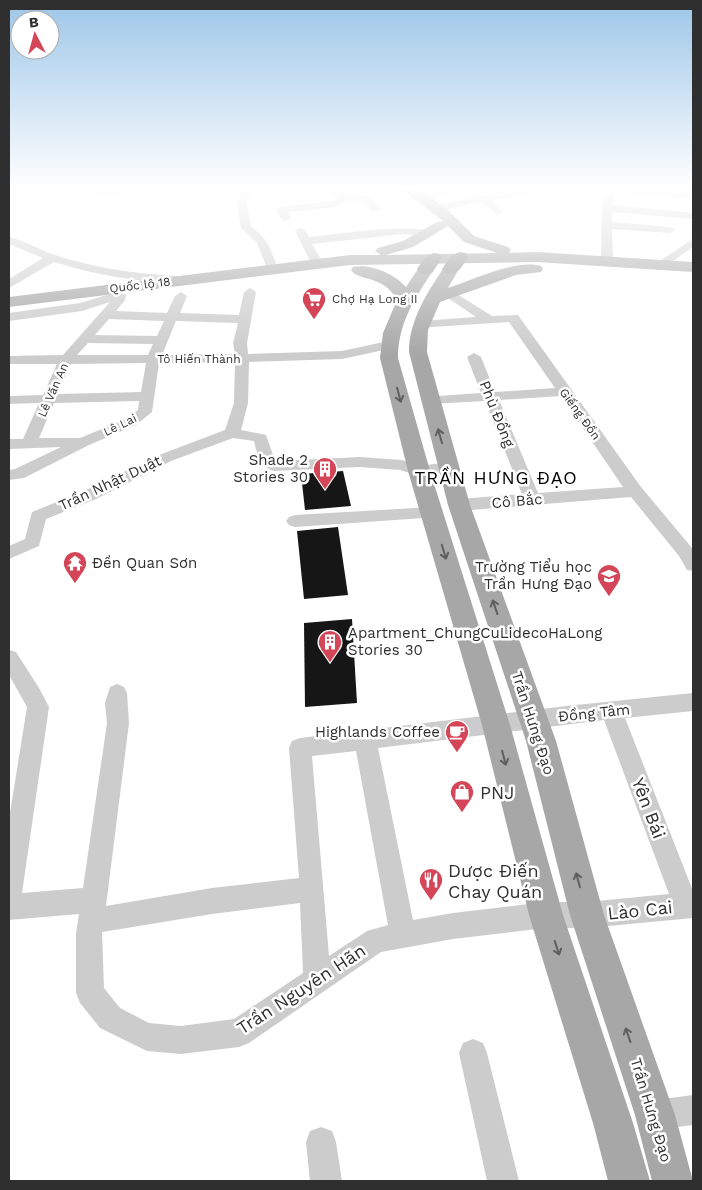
<svg xmlns="http://www.w3.org/2000/svg" width="702" height="1190" font-family="'Work Sans',sans-serif">
<rect width="100%" height="100%" fill="#fff"/>
<!-- building -->
<g fill="#161616">
<path d="M343,471L351,506L305,510L301,474Z"/>
<path d="M338,527L348,595L304,599L297,531Z"/>
<path d="M352,619L357,703L305,707L304,623Z"/>
</g>
<g fill="none" stroke-linecap="round" stroke-linejoin="round">
<!-- minor -->
<g fill="#ccc" fill-rule="evenodd">
<path d="M78,188H140C130,196 88,197 78,188Z"/>
<path d="M242,188H252L247,204L251,227C269,239 270,249 278,269L276,271H268L257,243L241,228L237,204Z"/>
<path d="M326,188H334L347,194L367,196L374,199L380,209L379,211H371L366,203L350,200L334,207L288,212L291,218L286,221L282,220L276,210L281,207L332,201L339,198L326,192Z"/>
<path d="M452,188H468L467,190L423,202L418,199L419,197Z"/>
<path d="M523,188H543L538,191L491,200L503,212L498,215L481,202L438,211L433,208L438,205Z"/>
<path d="M592,188H638L693,192V198L597,191Z"/>
<path d="M610,194L615,197L613,205L693,213V219L612,212V222L670,227L675,230L670,233L612,229L613,261L611,263H603L601,261L602,208L605,197Z"/>
<path d="M300,228L304,229L309,237C331,235 421,221 434,234L429,237L403,234L312,244L323,263L317,266L311,263L295,231Z"/>
<path d="M9,237C24,240 38,249 52,254C93,268 136,274 179,276L185,280L179,284C136,281 95,275 54,262L9,288V279L43,258L9,244Z"/>
<path d="M693,239V247L663,268H655L653,266L655,264Z"/>
<path d="M250,288L256,292L247,343L248,354L342,351L388,341L395,345L393,348L342,359L249,362L248,403L241,430L266,435L273,455L278,461L360,457L402,460L420,466L448,462L454,463L456,467L454,471L419,476L400,470L360,467L274,471C260,467 257,454 254,441L233,438L171,461L96,499L46,519L39,546L9,559V546L25,539L32,512L84,491L159,455L225,430L234,403L235,362L159,363L152,412L136,425L89,445L24,478L9,480V470L15,469L61,447L9,449V439H23L39,403L9,404V396L43,395L57,364H9V356L63,355L110,302L82,311L9,321V313L80,303L120,291L126,295L125,300L116,311L167,313L175,296L181,292L187,296L180,313L239,315L244,292ZM109,319L164,321L157,336L95,335ZM176,321L238,323L233,343L235,354L162,355ZM88,343L153,344L148,355H77ZM146,363L141,392L58,394L71,364ZM139,401L138,410L126,419L80,438H39L54,403Z"/>
<path d="M449,289L492,316L518,315L641,487L692,548L693,571L687,570L679,556L631,497L459,511L453,509L451,505L453,501L459,499L522,494L485,401L429,404L424,403L422,400L424,397L481,393L467,357L474,353L481,357L495,392L555,388L509,322L416,328L415,325L416,322L421,321L476,317L445,296L443,293ZM561,396L623,487L538,493L499,400Z"/>
<path d="M432,507L438,509L440,513L438,517L295,527L289,525L286,521L289,517L295,515Z"/>
<path d="M9,650L16,652L39,688L49,707L22,893L83,888L107,723L105,703L110,687L117,684L124,687L127,693L129,723L106,906L212,888L299,878L289,748L292,741L300,738L566,706L693,693V711L625,718L693,891V918L587,928H546L453,939L381,952L249,1043L239,1047L181,1054L147,1051L100,1028L80,1003L76,993V934L79,914L9,920V819L27,707L9,675ZM604,720L669,894L587,902H546L453,913L413,920L378,748ZM356,751L388,925L367,931L329,956L312,756ZM300,903L303,973L234,1019L181,1026L149,1023L120,1008L104,988L102,932L212,914Z"/>
<path d="M473,1039L483,1043L487,1053L519,1181H487L459,1053L463,1043Z"/>
<path d="M693,1095V1125L655,1130L644,1126L640,1115L644,1104L655,1100Z"/>
<path d="M321,1127L332,1131L336,1142L342,1181H310L306,1142L310,1131Z"/>
</g>
<!-- major -->
<g fill="#a7a7a7" fill-rule="evenodd">
<path d="M400,188H416L447,209L474,236L508,247L511,250L509,253L537,252L693,262V272L537,262L350,265L9,307V297L350,255H381L375,251L378,248L403,241L437,222L443,221ZM448,226L464,242L497,253L386,255L413,247Z"/>
<path d="M426,264L432,266L434,269C415,298 398,323 398,358L430,471L510,725L563,915L633,1123L650,1181H608L593,1123L529,915L482,725L408,471L380,358L383,333L397,300C383,274 359,282 351,270L353,267C370,263 395,274 406,287L420,266Z"/>
<path d="M451,264L457,266L459,269L448,288C473,280 515,259 541,266L543,269L541,272L516,275L440,302L428,330L427,352L470,505L556,741L604,915L675,1115L693,1181H652L635,1115L570,915L526,741L448,505L409,352C409,320 428,291 445,266Z"/>
</g>
<!-- highway -->
<g fill="#969696" fill-rule="evenodd">
<path d="M460,252L466,253L468,257C462,267 458,276 445,273L442,269C447,262 451,254 460,252Z"/>
<path d="M434,253L440,254L442,258L432,273L426,274L420,273L417,269C422,262 426,255 434,253Z"/>
</g>
</g>
<!-- one-way arrows -->
<defs><path id="oneway-shaft" d="M-6 0H5M1.5-3L5.5 0L1.5 3" fill="none" stroke-width="1.6" stroke-linecap="round" stroke-linejoin="round" transform="scale(1.25)"/></defs>
<g stroke="#5f5f5f">
<use href="#oneway-shaft" transform="translate(399 395) rotate(75)"/>
<use href="#oneway-shaft" transform="translate(440 436) rotate(-106)"/>
<use href="#oneway-shaft" transform="translate(444 552) rotate(73)"/>
<use href="#oneway-shaft" transform="translate(495 607) rotate(-109)"/>
<use href="#oneway-shaft" transform="translate(504 758) rotate(75)"/>
<use href="#oneway-shaft" transform="translate(578 880) rotate(-105)"/>
<use href="#oneway-shaft" transform="translate(557 948) rotate(72)"/>
<use href="#oneway-shaft" transform="translate(628 1035) rotate(-109)"/>
</g>
<!-- sky -->
<linearGradient id="sky" x2="0" y2="1"><stop stop-color="#9dc6e8"/><stop offset="0.53" stop-color="#fff"/><stop offset="1" stop-color="#fff" stop-opacity="0"/></linearGradient>
<rect width="702" height="355" fill="url(#sky)"/>
<!-- icons -->
<defs>
<g id="supermarket-pin" transform="scale(1.25)"><path d="M0 17L-7.5 6A9.5 9.5 0 1 1 7.5 6Z" fill="#d34557" stroke="#fff"/><path d="M-6-5.5h2.5l.6 2H6L4.5 2H-2.5L-4.4-4H-6ZM-1.5 3.2a1.3 1.3 0 1 0 .1 0ZM3 3.2a1.3 1.3 0 1 0 .1 0Z" fill="#fff"/></g>
<g id="building-pin" transform="scale(1.25)"><path d="M0 17L-7.5 6A9.5 9.5 0 1 1 7.5 6Z" fill="#d34557" stroke="#fff"/><path d="M-4-6H4V6H1V3H-1V6H-4ZM-2.5-4.3h1.7v1.8h-1.7ZM.8-4.3h1.7v1.8H.8ZM-2.5-1h1.7V.8h-1.7ZM.8-1h1.7V.8H.8Z" fill="#fff"/></g>
<g id="temple-pin" transform="scale(1.25)"><path d="M0 17L-7.5 6A9.5 9.5 0 1 1 7.5 6Z" fill="#d34557" stroke="#fff"/><path d="M0-6L5-2H3V0L6.5 2.5H4V6H1.5V3h-3V6H-4V2.5H-6.5L-3 0V-2H-5Z" fill="#fff"/></g>
<g id="school-pin" transform="scale(1.25)"><path d="M0 17L-7.5 6A9.5 9.5 0 1 1 7.5 6Z" fill="#d34557" stroke="#fff"/><path d="M0-5L7-2L0 1L-7-2ZM-4 1L0 2.5L4 1V4Q0 6-4 4Z" fill="#fff"/></g>
<g id="cafe-pin" transform="scale(1.25)"><path d="M0 17L-7.5 6A9.5 9.5 0 1 1 7.5 6Z" fill="#d34557" stroke="#fff"/><path d="M-5.5-4.5H6V0H3Q3 3.5 0 3.5H-2.5Q-5.5 3.5-5.5 0ZM3-3.2v2h1.7v-2ZM-6 4.5H4V6H-6Z" fill="#fff"/></g>
<g id="shop-pin" transform="scale(1.25)"><path d="M0 17L-7.5 6A9.5 9.5 0 1 1 7.5 6Z" fill="#d34557" stroke="#fff"/><path d="M-5-2.5h2.3a2.7 3.5 0 0 1 5.4 0H5L5.5 6h-11ZM-1.5-2.5h3a1.5 2.3 0 0 0-3 0Z" fill="#fff"/></g>
<g id="restaurant-pin" transform="scale(1.25)"><path d="M0 17L-7.5 6A9.5 9.5 0 1 1 7.5 6Z" fill="#d34557" stroke="#fff"/><path d="M-5-6h1v4h1v-4h1v4h1v-4h1v5L-1.5 .5V6h-2V.5L-5-1ZM5-6V6H3V1.5H1.5Q1.5-4 5-6Z" fill="#fff"/></g>
</defs>
<g fill-rule="evenodd">
<use href="#supermarket-pin" x="314" y="299"/>
<use href="#building-pin" x="325" y="469"/>
<use href="#temple-pin" x="75" y="563"/>
<use href="#school-pin" x="609" y="576"/>
<use href="#building-pin" x="330" y="642"/>
<use href="#cafe-pin" x="457" y="732"/>
<use href="#shop-pin" x="462" y="792"/>
<use href="#restaurant-pin" x="431" y="880"/>
</g>
<g text-anchor="middle" dominant-baseline="central" stroke-width="5" stroke-linejoin="round" paint-order="stroke">
<!-- far-street labels -->
<g font-size="12" fill="#2f2f2f" stroke="#fff">
<text transform="translate(140 285) rotate(-7)">Quốc lộ 18</text>
<text x="199" y="359">Tô Hiến Thành</text>
<text transform="translate(53 390) rotate(-66)">Lê Văn An</text>
<text transform="translate(580 414) rotate(54)">Giếng Đồn</text>
<text transform="translate(120 425) rotate(-26)">Lê Lai</text>
</g>
<!-- far-poi labels -->
<g font-size="12" fill="#2f2f2f" stroke="#fff" text-anchor="start">
<text x="332" y="299">Chợ Hạ Long II</text>
</g>
<!-- street labels -->
<g font-size="15" fill="#2f2f2f" stroke="#fff">
<text transform="translate(497 414) rotate(68)">Phù Đổng</text>
<text transform="translate(110 483) rotate(-25)">Trần Nhật Duật</text>
<text transform="translate(517 501) rotate(-5)">Cô Bắc</text>
<text transform="translate(594 713) rotate(-6)">Đồng Tâm</text>
<text transform="translate(533 723) rotate(72)">Trần Hưng Đạo</text>
<text transform="translate(651 1110) rotate(73)">Trần Hưng Đạo</text>
</g>
<!-- poi labels -->
<g font-size="15" fill="#2f2f2f" stroke="#fff" text-anchor="end">
<text x="308" y="460">Shade 2<tspan x="308" dy="17">Stories 30</tspan></text>
<text x="92" y="563" text-anchor="start">Đền Quan Sơn</text>
<text x="592" y="567">Trường Tiểu học<tspan x="592" dy="17">Trần Hưng Đạo</tspan></text>
<text x="348" y="633" text-anchor="start">Apartment_ChungCuLidecoHaLong<tspan x="348" dy="17">Stories 30</tspan></text>
<text x="440" y="732">Highlands Coffee</text>
</g>
<!-- quarter labels -->
<g font-size="18" letter-spacing="1" fill="#000" stroke="#fff">
<text x="496" y="477">TRẦN HƯNG ĐẠO</text>
</g>
<!-- near-poi labels -->
<g font-size="18" fill="#2f2f2f" stroke="#fff" text-anchor="start">
<text x="480" y="792">PNJ</text>
<text x="448" y="870">Dược Điến<tspan x="448" dy="21">Chay Quán</tspan></text>
</g>
<!-- near-street labels -->
<g font-size="18" fill="#2f2f2f" stroke="#fff">
<text transform="translate(649 808) rotate(69)">Yên Bái</text>
<text transform="translate(640 910) rotate(-6)">Lào Cai</text>
<text transform="translate(301 989) rotate(-33)">Trần Nguyên Hãn</text>
</g>
</g>
<!-- border -->
<rect width="702" height="1190" fill="none" stroke="#2f2f2f" stroke-width="20"/>
<!-- north arrow -->
<g transform="translate(35 35) rotate(354)"><circle r="24" fill="#ffffff" stroke="#acacac"/>
<path d="M0-4L9 19L0 12L-9 19Z" fill="#d34557"/>
<text y="-8" font-size="14" font-weight="bold" text-anchor="middle" fill="#2f2f2f">B</text>
</g>
</svg>
